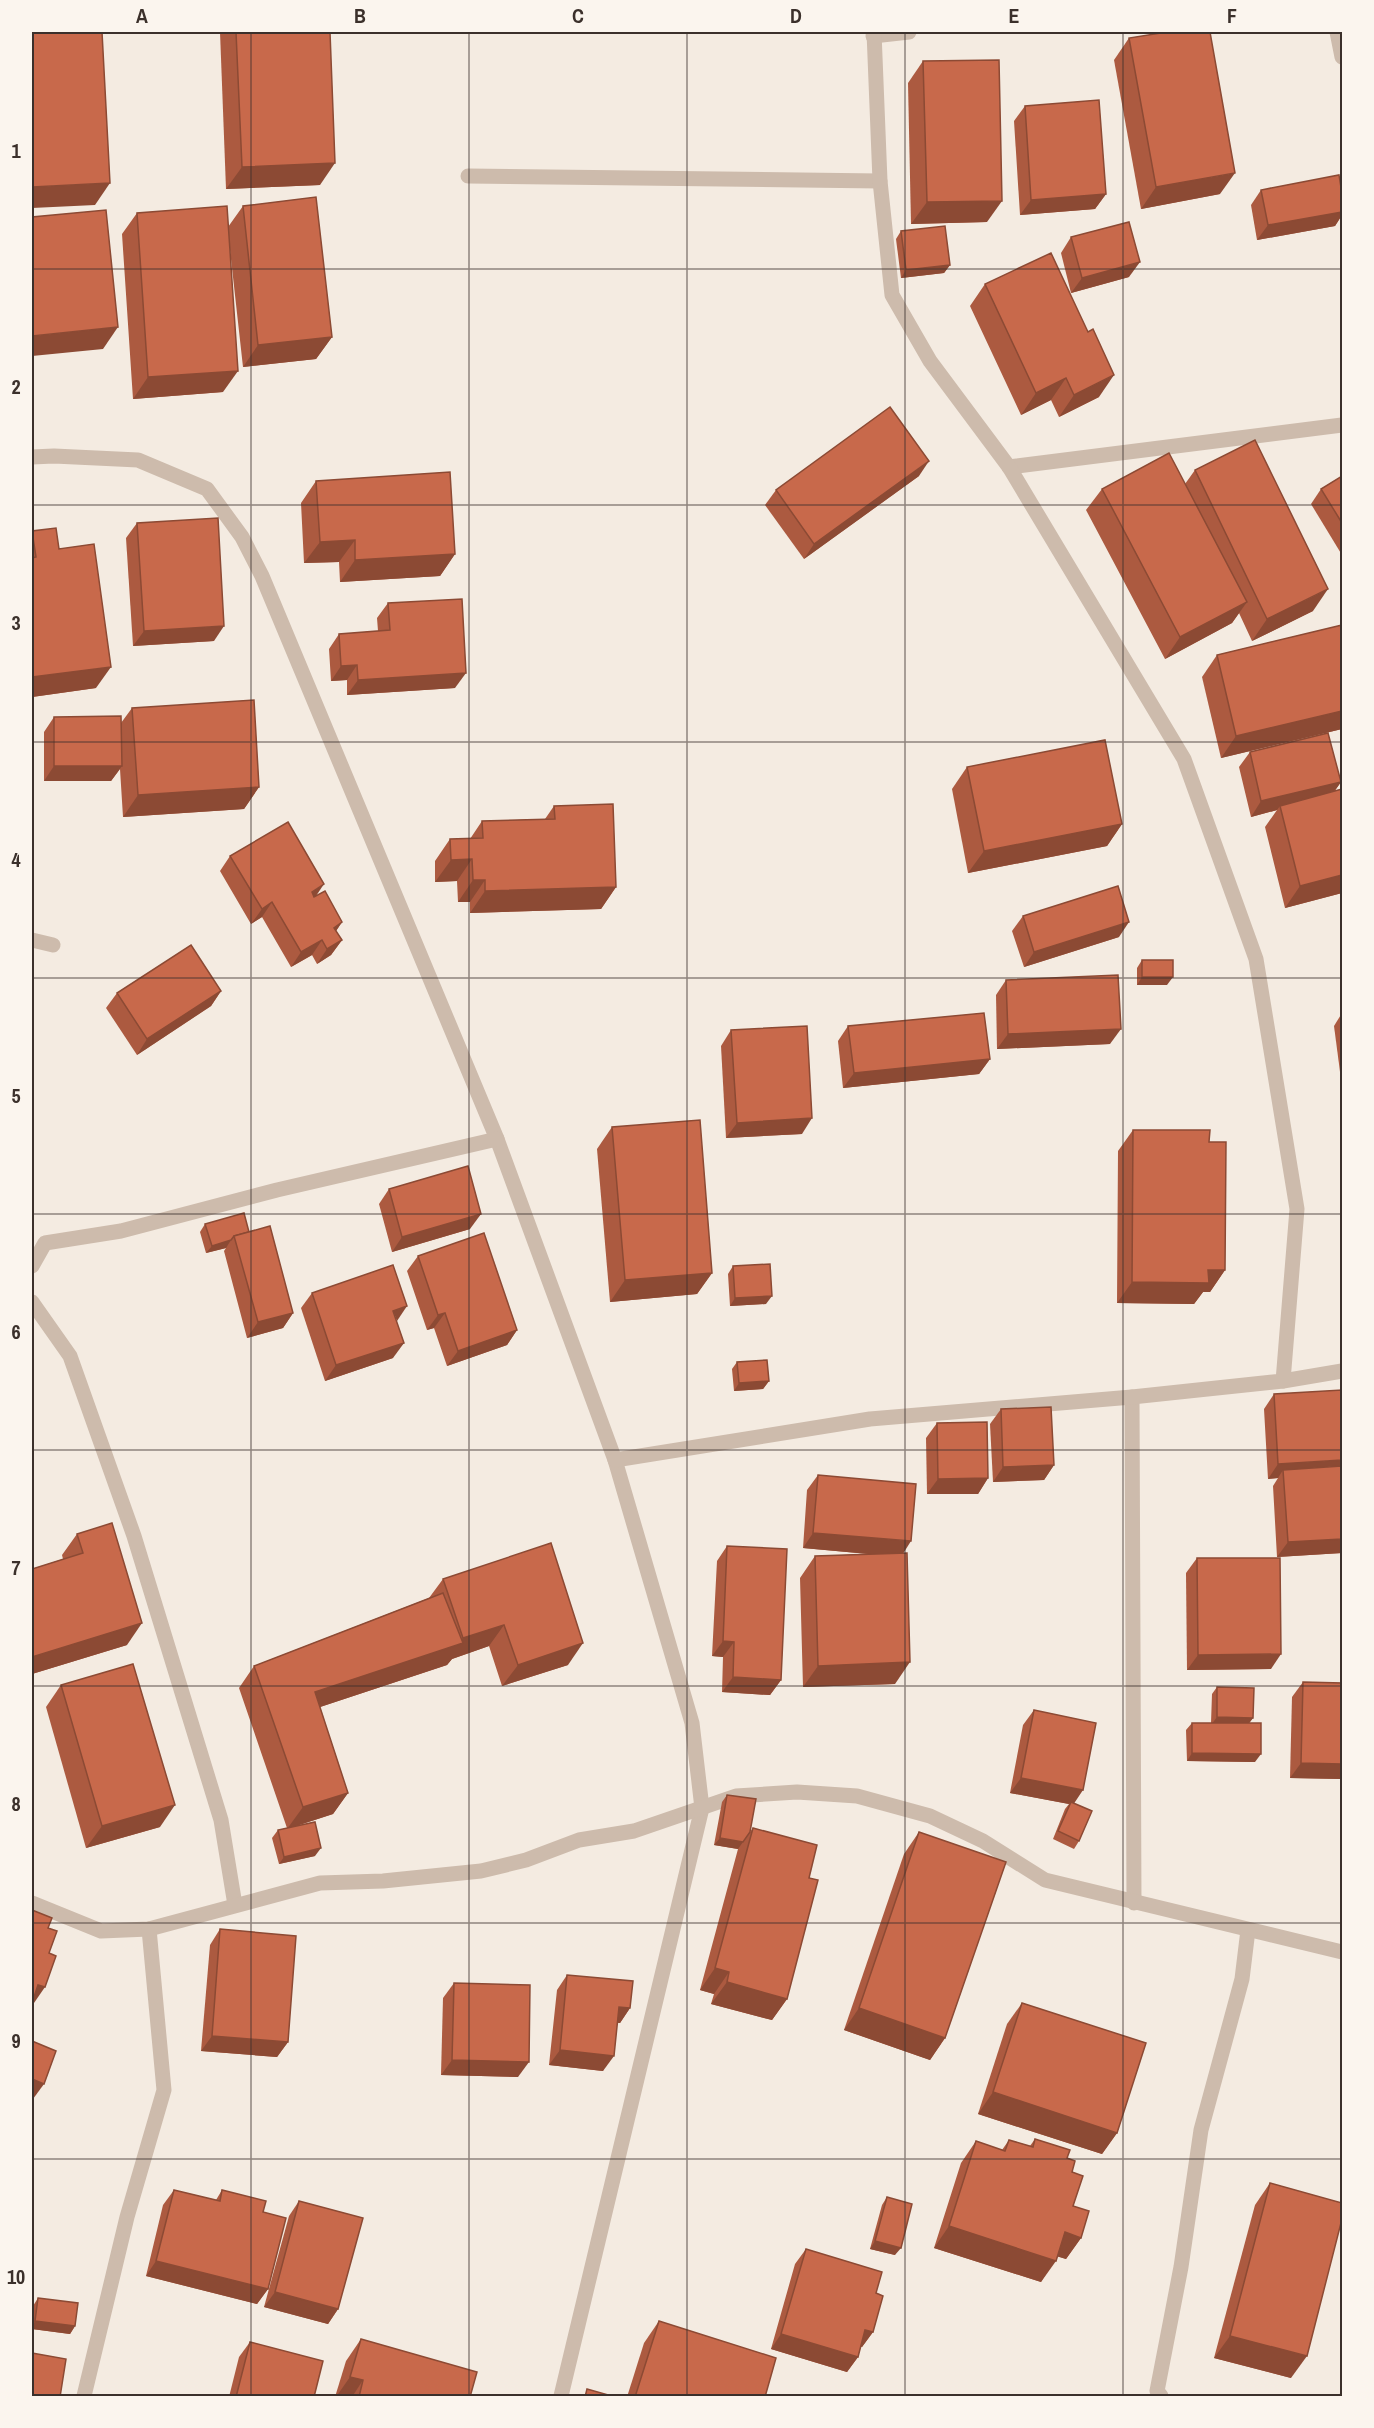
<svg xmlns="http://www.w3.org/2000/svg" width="1374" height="2428" font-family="'Archivo Narrow',sans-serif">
<rect width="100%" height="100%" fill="#f4ebe1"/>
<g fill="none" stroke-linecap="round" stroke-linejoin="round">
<!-- minor -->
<g stroke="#cdbbac" stroke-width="15">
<path d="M1337,32L1342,57"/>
<path d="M873,36L909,32"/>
<path d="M468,176L880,181"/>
<path d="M32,457L54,456L138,460L207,489L242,537L262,576L497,1139L615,1460L692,1723L702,1808L561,2396"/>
<path d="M1009,467L1342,425"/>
<path d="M32,940L53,945"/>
<path d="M32,1266L45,1243L121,1231L277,1190L497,1139"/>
<path d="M32,1302L70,1356L134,1536L221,1820L235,1905"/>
<path d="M1283,1381L1342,1371"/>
<path d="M1132,1397L1134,1903"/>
<path d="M615,1460L870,1419L1132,1397L1283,1381L1297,1209L1256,959L1184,759L1009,467L930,361L892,295L880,181L874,32"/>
<path d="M32,1903L101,1931L149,1929L320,1883L383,1881L481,1871L526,1860L579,1840L634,1831L736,1796L797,1792L857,1796L930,1816L983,1841L1045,1880L1342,1952"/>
<path d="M84,2396L127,2217L164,2090L149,1929"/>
<path d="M1161,2396L1157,2391L1181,2267L1201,2130L1242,1979L1248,1930"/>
</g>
</g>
<!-- wall -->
<g fill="#ac5a40">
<path d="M220,32H330L320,185L226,189Z"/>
<path d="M1129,38L1220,194L1141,209L1114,60Z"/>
<path d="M923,61L987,222L911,224L908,83Z"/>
<path d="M1025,106L1106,194L1095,209L1020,215L1014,121Z"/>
<path d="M1261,190L1342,194V215L1335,226L1257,240L1251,205Z"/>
<path d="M243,206L332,337L316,359L243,367L229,241L223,392L133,399L122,234L137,213L228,227Z"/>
<path d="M901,231L950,265L944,273L901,278L896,239Z"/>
<path d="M1071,237L1129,277L1071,293L1061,253Z"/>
<path d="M985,284L1099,397L1059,417L1051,400L1021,415L970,306Z"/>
<path d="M1195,470L1313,611L1252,641L1239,613L1232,623L1165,659L1086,510L1102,489L1185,484Z"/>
<path d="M919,476L804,559L765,505L776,490Z"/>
<path d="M1342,476V555L1311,504L1321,489Z"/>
<path d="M316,481L455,554L440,576L340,582L339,562L304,563L301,503Z"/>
<path d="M137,523L214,641L133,646L126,538Z"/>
<path d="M32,531L59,549L96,688L32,697Z"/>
<path d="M388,603L455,688L347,695V680L331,681L329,649L339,634L378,631L377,618Z"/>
<path d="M1342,625V729L1221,758L1202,677L1217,655Z"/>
<path d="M132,708L259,787L244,809L123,817L120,769L111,781H44V732L54,717L121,723Z"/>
<path d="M1250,752L1341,782L1334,792L1342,789V893L1285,908L1265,827L1277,810L1251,817L1239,767Z"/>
<path d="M967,767L1122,824L1107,846L968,873L952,789Z"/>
<path d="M554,806L616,887L601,909L470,913V902H458L457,881L435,882V861L450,839H470L482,821L545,819Z"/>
<path d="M230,856L316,896L342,922L336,931L342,940L331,955L317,964L312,955L291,967L262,917L251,924L220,871Z"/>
<path d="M1023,916L1119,937L1024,967L1012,931Z"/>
<path d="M1142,960L1167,985H1137V968Z"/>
<path d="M1006,980L1110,1044L997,1049L996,995Z"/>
<path d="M221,991L211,1006L137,1055L106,1008L117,993Z"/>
<path d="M1342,1013V1087L1334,1026Z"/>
<path d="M848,1026L990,1059L979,1074L843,1088L838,1041Z"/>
<path d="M731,1030L802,1134L726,1138L721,1046Z"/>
<path d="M612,1127L712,1273L697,1294L610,1302L597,1149Z"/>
<path d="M1133,1130L1225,1270L1210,1292H1203L1194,1304L1117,1303L1118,1151Z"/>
<path d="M389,1189L470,1229L392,1252L379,1204Z"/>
<path d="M205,1224L249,1232L293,1313L283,1328L247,1338L224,1251L226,1248L206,1253L200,1232Z"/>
<path d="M418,1256L517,1330L507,1345L447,1366L434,1328L427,1330L407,1271Z"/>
<path d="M733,1266L766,1304L730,1306L728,1274Z"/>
<path d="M312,1293L396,1321L393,1358L325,1381L301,1308Z"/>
<path d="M737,1362L769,1381L763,1389L734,1391L732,1369Z"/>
<path d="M1274,1394L1342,1553L1277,1557L1273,1486L1278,1478L1268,1479L1264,1409Z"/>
<path d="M1001,1409L1054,1465L1044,1480L993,1482L990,1424Z"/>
<path d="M937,1423L988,1478L978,1494H927L926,1438Z"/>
<path d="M818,1475L903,1553L895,1684L803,1687L800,1578L815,1556L869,1554L803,1548L807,1490Z"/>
<path d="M77,1534L127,1645L32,1674V1569L63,1559L62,1555Z"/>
<path d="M727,1546L781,1680L770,1695L722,1692L723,1657L712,1656L717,1561Z"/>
<path d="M1197,1558L1271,1669L1187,1670L1186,1573Z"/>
<path d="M443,1579L568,1665L502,1686L489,1646L452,1659L447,1665L320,1707L348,1793L333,1814L296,1826L315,1856L279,1864L272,1838L278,1830L287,1828L239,1688L254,1666L429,1598Z"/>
<path d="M1303,1682L1342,1683V1779L1290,1778L1292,1697Z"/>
<path d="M61,1685L160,1827L86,1848L46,1707Z"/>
<path d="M1217,1687L1253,1718L1249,1723L1255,1762L1187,1761L1186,1730L1192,1723H1211L1212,1694Z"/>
<path d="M1034,1710L1074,1803L1079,1841L1074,1849L1053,1839L1065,1809L1069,1804L1010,1793L1023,1725Z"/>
<path d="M727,1795L750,1832L753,1828L809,1878L787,1999L772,2020L711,2004L714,1994L700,1990L738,1849L714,1845L722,1802Z"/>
<path d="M919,1832L945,2038L930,2060L844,2030L904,1854Z"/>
<path d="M220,1929L288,2042L277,2057L201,2051L210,1945Z"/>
<path d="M567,1975L630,2008L620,2023H617L603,2071L549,2065L557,1990Z"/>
<path d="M454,1983L518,2077L441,2075L443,1998Z"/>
<path d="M1022,2003L1117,2133L1102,2154L978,2114L1007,2024Z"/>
<path d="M1035,2139L1067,2158L1072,2172L1073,2206L1081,2238L1066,2259L1057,2256L1041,2282L934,2248L961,2163L976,2141L1002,2150L1009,2140L1030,2146Z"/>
<path d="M1270,2183L1291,2378L1214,2358L1255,2205Z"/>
<path d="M174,2190L216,2200L222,2190L263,2212L268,2289L257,2304L146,2276L163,2205Z"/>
<path d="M887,2197L895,2255L870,2249L882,2205Z"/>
<path d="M299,2201L338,2309L328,2324L264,2307L289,2216Z"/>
<path d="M806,2249L876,2293L873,2332L862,2347L861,2346L858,2357L847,2372L771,2349L795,2264Z"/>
<path d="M38,2298L75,2326L70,2334L32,2329L33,2306Z"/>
<path d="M659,2321L765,2397H627L644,2343Z"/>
<path d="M361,2339L470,2397H335L346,2361Z"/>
<path d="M250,2342L314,2397H229L239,2357Z"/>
<path d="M1342,2386V2397H1339Z"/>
</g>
<!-- shaded-wall -->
<g fill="#8c4a34">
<path d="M335,163L320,185L226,189L242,167Z"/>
<path d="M1235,173L1220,194L1141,209L1156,187Z"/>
<path d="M110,183L95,205L32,208V187Z"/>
<path d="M1106,194L1095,209L1020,215L1031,200Z"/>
<path d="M1002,201L987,222L911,224L927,202Z"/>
<path d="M1342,212V215L1335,226L1257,240L1268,225Z"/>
<path d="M1140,262L1129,277L1071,293L1082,278Z"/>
<path d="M950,265L944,273L901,278L906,270Z"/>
<path d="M118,327L103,349L32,356V336Z"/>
<path d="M332,337L316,359L243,367L258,345Z"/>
<path d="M238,371L223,392L133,399L148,377Z"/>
<path d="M1114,375L1099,397L1059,417L1074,395Z"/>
<path d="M1066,378L1051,400L1021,415L1036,393Z"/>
<path d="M929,461L919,476L804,559L814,544Z"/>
<path d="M355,540L339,562L304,563L320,542Z"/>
<path d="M455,554L440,576L340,582L355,560Z"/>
<path d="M1328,589L1313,611L1252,641L1267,619Z"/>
<path d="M1247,602L1232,623L1165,659L1180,637Z"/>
<path d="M224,626L214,641L133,646L144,631Z"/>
<path d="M357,665L347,680L331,681L341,666Z"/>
<path d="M111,667L96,688L32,697V677Z"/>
<path d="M466,673L455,688L347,695L358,680Z"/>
<path d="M1342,711V729L1221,758L1236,736Z"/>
<path d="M54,766H122L111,781H44Z"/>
<path d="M1341,782L1330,797L1280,806L1277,810L1251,817L1261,801Z"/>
<path d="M259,787L244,809L123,817L138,795Z"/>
<path d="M1122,824L1107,846L968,873L984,851Z"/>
<path d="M472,859L457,881L435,882L451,860Z"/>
<path d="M1342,875V893L1285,908L1300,886Z"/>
<path d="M473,880H485L470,902H458Z"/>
<path d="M324,884L314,899L312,892Z"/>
<path d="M616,887L601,909L470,913L485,891Z"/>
<path d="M272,902L262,917L251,924L262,909Z"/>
<path d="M342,922L332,937L334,928Z"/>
<path d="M1129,922L1119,937L1024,967L1034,952Z"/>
<path d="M322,940L312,955L291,967L301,952Z"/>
<path d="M342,940L331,955L317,964L327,949Z"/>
<path d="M1142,977H1173L1167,985H1137Z"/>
<path d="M221,991L211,1006L137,1055L147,1039Z"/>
<path d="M1121,1029L1110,1044L997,1049L1008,1034Z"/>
<path d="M990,1059L979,1074L843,1088L854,1073Z"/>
<path d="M812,1118L802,1134L726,1138L737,1123Z"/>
<path d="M481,1214L470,1229L392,1252L402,1237Z"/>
<path d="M231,1240L226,1248L206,1253L212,1246Z"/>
<path d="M1208,1270H1225L1210,1292H1203L1194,1304L1117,1303L1132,1282Z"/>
<path d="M712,1273L697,1294L610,1302L625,1280Z"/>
<path d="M772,1296L766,1304L730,1306L735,1298Z"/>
<path d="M407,1306L397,1321L393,1311Z"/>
<path d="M293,1313L283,1328L247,1338L258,1322Z"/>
<path d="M445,1313L434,1328L427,1330L438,1315Z"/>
<path d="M517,1330L507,1345L447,1366L458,1351Z"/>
<path d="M404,1343L393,1358L325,1381L336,1365Z"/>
<path d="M769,1381L763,1389L734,1391L739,1383Z"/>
<path d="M1342,1460V1466L1283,1470L1278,1478L1268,1479L1278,1464Z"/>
<path d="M1054,1465L1044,1480L993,1482L1003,1467Z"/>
<path d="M988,1478L978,1494H927L938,1479Z"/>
<path d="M813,1533L911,1541L901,1557L803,1548Z"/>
<path d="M1342,1539V1553L1277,1557L1288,1542Z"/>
<path d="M142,1623L127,1645L32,1674V1657Z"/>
<path d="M504,1625L489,1646L452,1659L447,1665L299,1714L315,1692L458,1644L463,1638Z"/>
<path d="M723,1641L734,1642L723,1657L712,1656Z"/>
<path d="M583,1643L568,1665L502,1686L518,1665Z"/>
<path d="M1281,1654L1271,1669L1187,1670L1198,1655Z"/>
<path d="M910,1662L895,1684L803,1687L818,1666Z"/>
<path d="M733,1677L781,1680L770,1695L722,1692Z"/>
<path d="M1217,1717L1253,1718L1247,1726L1211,1725Z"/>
<path d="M1192,1753L1261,1754L1255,1762L1187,1761Z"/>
<path d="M1301,1763L1342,1764V1779L1290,1778Z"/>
<path d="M1021,1778L1083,1790L1073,1805L1071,1802L1069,1804L1010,1793Z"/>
<path d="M348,1793L333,1814L287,1829L303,1807Z"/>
<path d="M175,1805L160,1827L86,1848L102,1826Z"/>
<path d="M720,1838L743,1842L738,1849L714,1845Z"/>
<path d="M321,1848L315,1856L279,1864L284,1857Z"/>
<path d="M715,1968L729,1972L714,1994L700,1990Z"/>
<path d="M727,1982L787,1999L772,2020L711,2004Z"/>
<path d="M38,1985L45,1987L34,2003L32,2001Z"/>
<path d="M619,2007L630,2008L620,2023L608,2022Z"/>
<path d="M859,2008L945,2038L930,2060L844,2030Z"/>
<path d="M212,2036L288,2042L277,2057L201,2051Z"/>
<path d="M560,2050L614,2056L603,2071L549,2065Z"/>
<path d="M452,2060L529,2062L518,2077L441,2075Z"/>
<path d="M32,2079L44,2084L33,2099L32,2098Z"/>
<path d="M993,2092L1117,2133L1102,2154L978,2114Z"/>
<path d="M949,2226L1056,2261L1041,2282L934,2248Z"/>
<path d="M1065,2232L1081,2238L1066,2259L1049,2254Z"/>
<path d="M875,2241L901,2248L895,2255L870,2249Z"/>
<path d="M156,2261L268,2289L257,2304L146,2276Z"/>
<path d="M275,2292L338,2309L328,2324L264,2307Z"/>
<path d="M35,2321L75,2326L70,2334L32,2329V2327Z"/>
<path d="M865,2330L873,2332L862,2347L855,2345Z"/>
<path d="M781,2334L858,2357L847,2372L771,2349Z"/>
<path d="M1230,2336L1307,2356L1291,2378L1214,2358Z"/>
<path d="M350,2377L363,2380L352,2397H336Z"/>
</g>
<!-- building -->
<g fill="#c8694b" stroke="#8c4a34" stroke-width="1.5">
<path d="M32,32H102L110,183L32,187Z"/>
<path d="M236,32H330L335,163L242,167Z"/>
<path d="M1167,32H1210L1235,173L1156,187L1129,38Z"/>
<path d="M999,60L1002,201L927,202L923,61Z"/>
<path d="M1099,100L1106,194L1031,200L1025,106Z"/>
<path d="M1339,175L1342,194V212L1268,225L1261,190Z"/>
<path d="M316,197L332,337L258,345L243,206Z"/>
<path d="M227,206L238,371L148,377L137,213Z"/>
<path d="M106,210L118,327L32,336V217Z"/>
<path d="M1129,222L1140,262L1082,278L1071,237Z"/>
<path d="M945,226L950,265L906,270L901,231Z"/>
<path d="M1051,253L1088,332L1093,329L1114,375L1074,395L1066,378L1036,393L985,284Z"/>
<path d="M890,407L929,461L814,544L776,490Z"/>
<path d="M1255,440L1328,589L1267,619L1195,470Z"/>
<path d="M1169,453L1247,602L1180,637L1102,489Z"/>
<path d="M450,472L455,554L355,560V540L320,542L316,481Z"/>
<path d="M1342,476V523L1321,489Z"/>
<path d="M218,518L224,626L144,631L137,523Z"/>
<path d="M56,528L59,549L94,544L111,667L32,677V558L36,557L32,531Z"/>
<path d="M462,599L466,673L358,680L357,665L341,666L339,634L390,630L388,603Z"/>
<path d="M1342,625V711L1236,736L1217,655Z"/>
<path d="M254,700L259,787L138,795L132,708Z"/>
<path d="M121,716L122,766H54V717Z"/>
<path d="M1328,733L1341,782L1261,801L1250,752Z"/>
<path d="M1105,740L1122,824L984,851L967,767Z"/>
<path d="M1342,789V875L1300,886L1280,806Z"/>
<path d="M613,804L616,887L485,891V880H473L472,859L451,860L450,839L483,838L482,821L555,819L554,806Z"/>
<path d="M288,822L324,884L312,892L314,897L325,891L342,922L334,928L342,940L327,949L322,940L301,952L272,902L262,909L230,856Z"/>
<path d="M1118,886L1129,922L1034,952L1023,916Z"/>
<path d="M191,945L221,991L147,1039L117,993Z"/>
<rect x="1142" y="960" width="31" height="17"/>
<path d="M1118,975L1121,1029L1008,1034L1006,980Z"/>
<path d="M984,1013L990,1059L854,1073L848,1026Z"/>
<path d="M807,1026L812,1118L737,1123L731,1030Z"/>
<path d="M700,1120L712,1273L625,1280L612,1127Z"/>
<path d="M1133,1130H1210L1209,1142H1226L1225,1270H1208L1209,1283L1132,1282Z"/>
<path d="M468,1166L481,1214L402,1237L389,1189Z"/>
<path d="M244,1213L249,1232L234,1236L231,1240L212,1246L205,1224Z"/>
<path d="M270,1226L293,1313L258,1322L234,1236Z"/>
<path d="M484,1233L517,1330L458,1351L445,1313L438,1315L418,1256Z"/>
<path d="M770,1264L772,1296L735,1298L733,1266Z"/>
<path d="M393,1265L407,1306L393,1311L404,1343L336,1365L312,1293Z"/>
<path d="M767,1360L769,1381L739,1383L737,1362Z"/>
<path d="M1342,1390V1460L1278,1464L1274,1394Z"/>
<path d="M1051,1407L1054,1465L1003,1467L1001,1409Z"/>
<path d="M987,1422L988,1478L938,1479L937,1423Z"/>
<path d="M1342,1466V1539L1288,1542L1283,1470Z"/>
<path d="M818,1475L916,1484L911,1541L813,1533Z"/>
<path d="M112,1523L142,1623L32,1657V1569L83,1553L77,1534Z"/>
<path d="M551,1543L583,1643L518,1665L504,1625L463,1638L443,1579Z"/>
<path d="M727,1546L787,1549L781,1680L733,1677L734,1642L723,1641Z"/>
<path d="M907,1553L910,1662L818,1666L815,1556Z"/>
<path d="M1197,1558H1280L1281,1654L1198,1655Z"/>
<path d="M443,1593L463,1643L315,1692L348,1793L303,1807L254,1666Z"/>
<path d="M133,1664L175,1805L102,1826L61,1685Z"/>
<path d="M1303,1682L1342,1683V1764L1301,1763Z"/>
<path d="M1217,1687L1254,1688L1253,1718L1217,1717Z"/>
<path d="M1034,1710L1096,1723L1083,1790L1021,1778Z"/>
<path d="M1192,1723H1261V1754L1192,1753Z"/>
<path d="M727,1795L756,1799L750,1832L743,1842L720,1838Z"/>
<path d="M1071,1802L1092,1811L1079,1841L1058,1831Z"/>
<path d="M315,1822L321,1848L284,1857L278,1830Z"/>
<path d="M753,1828L817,1845L809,1878L818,1880L787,1999L727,1982L729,1972L715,1968Z"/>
<path d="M919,1832L1006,1862L945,2038L859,2008Z"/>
<path d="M32,1910L52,1918L48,1928L57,1931L49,1953L56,1956L45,1987L38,1985L32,2003Z"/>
<path d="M220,1929L296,1936L288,2042L212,2036Z"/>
<path d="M567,1975L633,1981L630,2008L619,2007L614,2056L560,2050Z"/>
<path d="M454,1983L530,1985L529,2062L452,2060Z"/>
<path d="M1022,2003L1146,2043L1117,2133L993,2092Z"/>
<path d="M32,2041L56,2051L44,2084L32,2079Z"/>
<path d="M1035,2139L1070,2150L1067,2158L1075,2161L1072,2172L1083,2176L1073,2206L1089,2211L1081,2238L1065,2232L1056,2261L949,2226L976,2141L1005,2151L1009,2140L1033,2147Z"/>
<path d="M1270,2183L1342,2203V2219L1307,2356L1230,2336Z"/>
<path d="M174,2190L220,2201L222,2190L266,2201L263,2212L286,2218L268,2289L156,2261Z"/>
<path d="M887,2197L912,2204L901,2248L875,2241Z"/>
<path d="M299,2201L363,2218L338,2309L275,2292Z"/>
<path d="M806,2249L882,2272L876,2293L883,2296L873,2332L865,2330L858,2357L781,2334Z"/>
<path d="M38,2298L78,2303L75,2326L35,2321Z"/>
<path d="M659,2321L776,2358L765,2397H635Z"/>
<path d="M361,2339L477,2372L470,2397H359L363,2380L350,2377Z"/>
<path d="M250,2342L323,2361L314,2397H236Z"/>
<path d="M32,2353L66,2359L60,2397H42L32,2395Z"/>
<path d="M587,2389L612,2396V2397H585Z"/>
</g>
<!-- grid -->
<path fill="none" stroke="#3b302b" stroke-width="1.5" stroke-opacity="0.55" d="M251,32V2396M469,32V2396M687,32V2396M905,32V2396M1123,32V2396M32,269H1342M32,505H1342M32,742H1342M32,978H1342M32,1214H1342M32,1450H1342M32,1686H1342M32,1923H1342M32,2159H1342"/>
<!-- border -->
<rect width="1374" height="2428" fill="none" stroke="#fbf5ee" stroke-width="66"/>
<rect x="33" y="33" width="1308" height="2362" fill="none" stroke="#3b302b" stroke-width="2"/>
<g font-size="20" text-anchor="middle" font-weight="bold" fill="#3b302b">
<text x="142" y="23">A</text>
<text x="360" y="23">B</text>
<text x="578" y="23">C</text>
<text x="796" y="23">D</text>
<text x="1014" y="23">E</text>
<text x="1232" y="23">F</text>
<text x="16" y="158">1</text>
<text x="16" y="394">2</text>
<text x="16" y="630">3</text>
<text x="16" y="867">4</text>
<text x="16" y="1103">5</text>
<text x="16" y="1339">6</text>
<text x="16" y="1575">7</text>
<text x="16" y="1811">8</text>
<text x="16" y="2048">9</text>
<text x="16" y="2284">10</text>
</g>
</svg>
